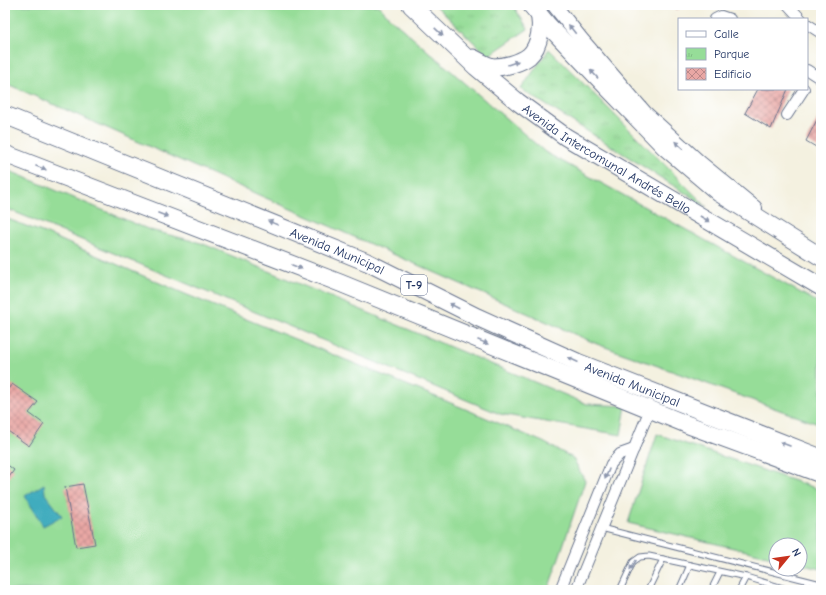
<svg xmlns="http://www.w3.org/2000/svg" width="826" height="595" font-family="'Comic Neue',sans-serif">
<defs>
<pattern id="park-tufts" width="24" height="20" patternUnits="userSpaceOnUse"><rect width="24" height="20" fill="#96dd98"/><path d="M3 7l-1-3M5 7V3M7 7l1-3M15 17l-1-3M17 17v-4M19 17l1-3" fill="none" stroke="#81be85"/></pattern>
<pattern id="building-cross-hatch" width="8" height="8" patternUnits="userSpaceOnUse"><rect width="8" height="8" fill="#e9a7a4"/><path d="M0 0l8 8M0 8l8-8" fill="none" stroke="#bc8889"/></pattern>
</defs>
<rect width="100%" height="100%" fill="#fff"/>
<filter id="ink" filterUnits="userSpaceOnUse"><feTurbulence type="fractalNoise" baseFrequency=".025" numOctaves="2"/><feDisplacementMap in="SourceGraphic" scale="8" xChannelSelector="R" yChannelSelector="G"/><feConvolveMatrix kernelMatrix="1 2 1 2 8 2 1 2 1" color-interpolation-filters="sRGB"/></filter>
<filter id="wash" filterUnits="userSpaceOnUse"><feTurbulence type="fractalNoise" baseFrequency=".012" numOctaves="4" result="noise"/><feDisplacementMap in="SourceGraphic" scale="16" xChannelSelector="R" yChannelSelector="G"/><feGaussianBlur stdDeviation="0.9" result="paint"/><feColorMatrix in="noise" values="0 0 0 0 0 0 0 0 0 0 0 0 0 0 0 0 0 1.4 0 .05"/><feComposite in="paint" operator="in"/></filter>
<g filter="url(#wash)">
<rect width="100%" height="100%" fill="#f4f1e0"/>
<!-- grass -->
<g fill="#96dd98" stroke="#58867b">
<path d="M5,5H378L392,20L545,152L821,304V425L597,344L5,83Z"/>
<path d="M5,169L150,230L201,243L587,404L626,406L621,435L500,414L5,208Z"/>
<path d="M5,218L47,234L185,294L463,408L543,442L573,458L585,481L548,590H5Z"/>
<path d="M657,434L821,490V569L800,564V545H776V558L628,523Z"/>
</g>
<!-- park -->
<g fill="url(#park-tufts)" stroke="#58867b">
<path d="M435,5H513L528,29L488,56Z"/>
<path d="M549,49L707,207L521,89Z"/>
</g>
<!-- water -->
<path fill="#3facbe" stroke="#2d6e8e" d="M44,484L45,494L62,516L43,526L25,496Z"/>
<g id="blocks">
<!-- building -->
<g fill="url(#building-cross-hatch)">
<path d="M669,5H680L678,10Z"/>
<path d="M758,89H788L771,129L745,113Z"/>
<path d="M821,112V150L806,141Z"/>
<path d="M12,384L38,402L29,413L44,424L29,446L5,429V414L9,409L5,406V393Z"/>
<path d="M5,463L14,470L5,483Z"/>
<path d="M83,484L95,544L76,547L65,487Z"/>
</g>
</g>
</g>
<g filter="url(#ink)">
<use href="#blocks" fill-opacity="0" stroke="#67738c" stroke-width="1"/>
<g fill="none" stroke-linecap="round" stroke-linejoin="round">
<!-- lane casing -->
<g stroke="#67738c" stroke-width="7">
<g id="lane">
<path d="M601,528L821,584"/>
<path d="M620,590L633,562L640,557L649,556L746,577L790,590"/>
<path d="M648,590L663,559"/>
<path d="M679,590L690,565"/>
<path d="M711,590L720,572"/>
<path d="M739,590L746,577"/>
</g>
</g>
<!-- street casing -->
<g stroke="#67738c" stroke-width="12">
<g id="street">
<path d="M788,5L801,19"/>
<path d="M715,19L721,16L730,19"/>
<path d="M807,24L821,33"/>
<path d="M807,70L821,79"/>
<path d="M787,115L804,89"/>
<path d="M560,590L611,464L620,454L634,449"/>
<path d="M576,590L650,409"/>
</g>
</g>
<!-- secondary casing -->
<g stroke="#67738c" stroke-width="16">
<path id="secondary" d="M554,5L581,39L645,113L700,163L755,208"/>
</g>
<!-- highway casing -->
<g stroke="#67738c" stroke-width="19">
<g id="highway">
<path id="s1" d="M411,5L476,67L518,102L566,137L821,287"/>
<path d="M531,5L547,24L603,83L665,147L719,193L821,257"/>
<path d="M473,58C479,61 487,66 493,67C505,67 520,63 529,56C540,46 543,24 538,11"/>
<path id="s2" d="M5,115L367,262L477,317L577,362L821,458"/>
<path d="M5,154L340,283L686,424L821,474"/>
</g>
</g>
<!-- lane -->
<use href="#lane" stroke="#fff" stroke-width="5"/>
<!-- street -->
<use href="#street" stroke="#fff" stroke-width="10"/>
<!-- secondary -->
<use href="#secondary" stroke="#fff" stroke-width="14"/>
<!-- highway -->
<use href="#highway" stroke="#fff" stroke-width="17"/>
</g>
<!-- one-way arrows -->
<defs><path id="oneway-solid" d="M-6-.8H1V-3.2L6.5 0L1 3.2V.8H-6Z"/></defs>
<g fill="#8d97ae">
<use href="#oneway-solid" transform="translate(572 29) rotate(-128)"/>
<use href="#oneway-solid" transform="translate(439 32) rotate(44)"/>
<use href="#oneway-solid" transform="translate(513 63) rotate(-20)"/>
<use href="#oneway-solid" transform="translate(594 74) rotate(-133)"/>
<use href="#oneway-solid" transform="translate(679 145) rotate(-138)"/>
<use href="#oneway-solid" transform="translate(41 168) rotate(21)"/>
<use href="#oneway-solid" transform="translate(163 215) rotate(21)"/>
<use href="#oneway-solid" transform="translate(705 219) rotate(30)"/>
<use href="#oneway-solid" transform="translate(273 223) rotate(-158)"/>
<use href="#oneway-solid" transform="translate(297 267) rotate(21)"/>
<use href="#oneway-solid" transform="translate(454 306) rotate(-153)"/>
<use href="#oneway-solid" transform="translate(483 342) rotate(22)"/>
<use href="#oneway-solid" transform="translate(573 360) rotate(-156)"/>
<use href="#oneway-solid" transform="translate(785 444) rotate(-159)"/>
<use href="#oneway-solid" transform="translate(607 474) rotate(112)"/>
<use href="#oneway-solid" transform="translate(633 565) rotate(124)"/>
</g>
</g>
<g text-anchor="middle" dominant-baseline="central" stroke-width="3.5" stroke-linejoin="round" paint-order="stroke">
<!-- shield labels -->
<rect fill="#fff" stroke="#5f6d8e" stroke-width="1" x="401" y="275" width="26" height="20" rx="3"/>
<g font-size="12" font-weight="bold" fill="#1b2f5e">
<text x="414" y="285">T-9</text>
</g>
<!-- street labels -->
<g font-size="13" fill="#1b2f5e" stroke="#fff">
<text stroke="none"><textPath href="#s1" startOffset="250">Avenida Intercomunal Andrés Bello</textPath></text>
<text stroke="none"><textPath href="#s2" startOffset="359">Avenida Municipal</textPath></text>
<text stroke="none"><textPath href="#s2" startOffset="683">Avenida Municipal</textPath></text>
</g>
</g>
<!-- margin -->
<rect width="826" height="595" fill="none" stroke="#fff" stroke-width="20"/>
<!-- legend -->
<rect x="678" y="18" width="130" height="72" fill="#ffffff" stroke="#a4acbf"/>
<rect x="686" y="31" width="20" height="6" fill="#ffffff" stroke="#a4acbf"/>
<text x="714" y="38" font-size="12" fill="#1b2f5e">Calle</text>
<rect x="686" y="48" width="20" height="12" fill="url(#park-tufts)" stroke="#a4acbf"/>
<text x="714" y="58" font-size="12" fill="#1b2f5e">Parque</text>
<rect x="686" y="68" width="20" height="12" fill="url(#building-cross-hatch)" stroke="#a4acbf"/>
<text x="714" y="78" font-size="12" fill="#1b2f5e">Edificio</text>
<!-- north arrow -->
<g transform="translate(788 557) rotate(61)"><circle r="19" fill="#ffffff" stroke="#a4acbf"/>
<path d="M0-3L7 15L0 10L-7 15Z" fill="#c8321e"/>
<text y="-6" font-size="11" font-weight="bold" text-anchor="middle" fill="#1b2f5e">N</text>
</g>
</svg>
